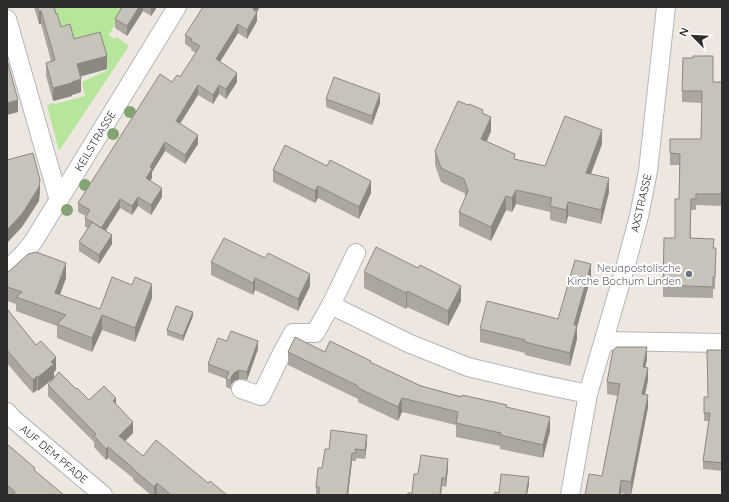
<svg xmlns="http://www.w3.org/2000/svg" width="729" height="502" font-family="Quicksand,sans-serif">
<rect width="100%" height="100%" fill="#eee7df"/>
<!-- green -->
<path fill="#b6e69b" d="M53,7H125L109,35L114,39L117,37L129,46L59,151L47,105L54,103L55,104L85,96L82,82L108,70L101,44L62,38Z"/>
<g fill="none" stroke-linecap="round" stroke-linejoin="round">
<!-- minor casing -->
<g stroke="#b3b6c0" stroke-width="20">
<g id="minor">
<path d="M7,19L59,201"/>
<path d="M356,253L331,305L408,343L468,367L535,383L588,394"/>
<path d="M7,270L24,253L33,242L177,7"/>
<path d="M604,341L722,343"/>
<path d="M241,389L261,396L282,353L293,333H315L331,305"/>
<path d="M7,412L12,418L103,495"/>
<path d="M570,495L588,394L627,261L639,216L648,171L666,7"/>
</g>
</g>
<!-- minor -->
<use href="#minor" stroke="#fff" stroke-width="18"/>
</g>
<!-- trees -->
<g fill="#83a472">
<circle cx="130" cy="112" r="6"/>
<circle cx="113" cy="134" r="6"/>
<circle cx="85" cy="185" r="6"/>
<circle cx="67" cy="210" r="6"/>
</g>
<!-- wall -->
<g fill="#aba7a0">
<path d="M34,7H54L61,27L107,69L80,77L81,92L72,95V96L53,101L46,76V63L51,61L41,24H39Z"/>
<path d="M122,7H157L151,16L143,11L127,36L115,28V19Z"/>
<path d="M257,12V21L247,39L238,33L220,62L237,82L226,99L219,94L213,104L198,95L180,124L198,144L185,164L165,151L152,172V178L150,181L162,197L151,215L138,206L132,215L120,208L106,231L112,244L99,264L79,251V242L88,228L85,227V218L86,216L78,212V203L172,82L180,77L196,53L191,50V48L185,44V35Z"/>
<path d="M713,82H722V206L696,205V210H691V238L714,248H716L715,289H713V298L663,297V285L675,238L679,199L680,165H670V139H701L702,103L682,102V91Z"/>
<path d="M326,99L380,103L372,125L326,107Z"/>
<path d="M483,113L491,131L487,141L515,159L545,166L602,144L591,174L609,192L601,224L568,216L566,224L550,220V212L516,204L512,212L506,210L491,241L459,226V212L466,197L464,193L441,182L435,165V151Z"/>
<path d="M273,170L371,193L359,219L318,198L315,203L273,182Z"/>
<path d="M211,262L310,286L298,311L255,290L253,295L211,275Z"/>
<path d="M364,272L461,301L448,326L407,307L406,309L364,288Z"/>
<path d="M7,273L66,278L60,295L100,309L152,298L135,342L102,330L92,352L57,338V326L16,311V304L7,301Z"/>
<path d="M591,277L577,327V339L570,366L525,355V353L480,342V329L558,319Z"/>
<path d="M7,309L56,370L38,391L37,390L33,393L22,381L7,363Z"/>
<path d="M193,316L183,341L167,335V330Z"/>
<path d="M227,341L258,349L247,380L239,379L234,381L231,385V389L226,387V379L208,372V364Z"/>
<path d="M722,350V471L703,469V461L709,421H704V397H708Z"/>
<path d="M288,352H325L371,363L421,386L507,408L550,431L543,458L500,449V446L456,437V425L402,412L398,421L358,402V399L288,365Z"/>
<path d="M647,359L645,367L648,380L645,395L648,407L631,495L621,493V495H585L602,476L618,396L607,394V382Z"/>
<path d="M48,385L89,400L116,405L133,433L125,441L143,456L208,483L227,495H158L157,494V495H151L133,480V478L108,458L106,460L94,447V442L48,396Z"/>
<path d="M367,443L365,459L356,458V461H352L348,495H316V487L329,449Z"/>
<path d="M7,444L35,471L64,495H7Z"/>
<path d="M448,468L446,487L442,486L412,493L418,474Z"/>
</g>
<!-- shaded-wall -->
<g fill="#8b8882">
<path d="M139,7H143V11L127,36V26Z"/>
<path d="M151,7H157L151,16Z"/>
<path d="M254,7H260L253,18V9Z"/>
<rect x="39" y="11" width="2" height="13"/>
<path d="M257,12V21L247,39V30Z"/>
<path d="M238,24V33L216,68V59Z"/>
<path d="M107,56V69L77,77V64Z"/>
<path d="M237,73V82L226,99V89Z"/>
<path d="M81,79V92L72,95V96L53,101V88L72,82Z"/>
<path d="M198,85V95L176,130V121Z"/>
<path d="M219,85V94L213,104V95Z"/>
<path d="M380,94V103L372,125V116Z"/>
<path d="M18,100V112L7,115V103Z"/>
<path d="M491,117V131L481,153V139Z"/>
<path d="M602,130V144L586,187V173Z"/>
<path d="M198,135V144L185,164V155Z"/>
<path d="M165,142V151L152,172V178L146,187V178L150,167Z"/>
<path d="M609,178V192L601,224V210Z"/>
<path d="M40,180V193L39,201L22,227L7,243V230Z"/>
<path d="M371,181V193L359,219V207Z"/>
<path d="M318,186V198L315,203V191Z"/>
<path d="M162,188V197L151,215V205Z"/>
<path d="M516,190V204L512,212V198Z"/>
<path d="M506,196V210L491,241V227Z"/>
<path d="M138,197V206L132,215V206Z"/>
<path d="M120,199V208L101,237V228Z"/>
<path d="M568,202V216L566,224V210Z"/>
<path d="M112,235V244L99,264V255Z"/>
<path d="M66,263V278L55,307V293Z"/>
<path d="M591,264V277L577,327V339L570,366V353L574,325Z"/>
<path d="M310,274V286L298,311V299Z"/>
<path d="M255,278V290L253,295V283Z"/>
<path d="M152,284V298L135,342V328Z"/>
<path d="M461,286V301L448,326V311Z"/>
<path d="M407,291V307L406,309V293Z"/>
<path d="M193,312V316L183,341V336Z"/>
<path d="M102,315V330L92,352V338Z"/>
<path d="M258,341V349L247,380V372Z"/>
<path d="M647,347V359L643,379V367Z"/>
<path d="M56,357V370L54,372V378L38,391V377Z"/>
<path d="M648,368V380L642,407V394Z"/>
<path d="M239,370V379L234,381L231,385V389V377L234,373Z"/>
<path d="M37,376V390L33,393V380Z"/>
<path d="M648,395V407L631,495V482Z"/>
<path d="M116,398V409L113,401Z"/>
<path d="M402,398V412L398,421V407Z"/>
<path d="M550,417V431L543,458V445Z"/>
<path d="M133,422V433L119,447V436Z"/>
<path d="M367,435V443L365,459V450Z"/>
<path d="M108,447V458L106,460V449Z"/>
<path d="M352,453V461L348,495H347Z"/>
<path d="M448,459V468L446,487V478Z"/>
<path d="M529,477V485L527,495H526Z"/>
<path d="M442,478V486L441,495H440Z"/>
<path d="M621,480V495H619Z"/>
<path d="M157,483V495H154V487Z"/>
</g>
<!-- building -->
<g fill="#c7c2ba" stroke="#8b8882">
<path d="M37,7H54L56,14L57,13L61,27L70,24L74,39L100,32L107,56L77,64L81,79L72,82V83L53,88L46,63L55,60L41,11H39Z"/>
<path d="M122,7H139L127,26L115,19Z"/>
<path d="M203,7H254L253,9L257,12L247,30L238,24L216,59L237,73L226,89L219,85L213,95L198,85L176,121L198,135L185,155L165,142L150,167L152,169L146,178L162,188L151,205L138,197L132,206L120,199L101,228L92,222L112,235L99,255L79,242L92,222L85,218L90,210L78,203L160,74L172,82L177,75L180,77L200,46L191,41L192,39L185,35Z"/>
<path d="M693,56H713V82H722V194H696V199H691L690,238L714,239L713,248H716L715,277H713V287L663,285L664,238H675V199H679L680,154L670,153V139H701L702,91H682L683,58H693Z"/>
<path d="M7,60L18,100L7,103Z"/>
<path d="M334,77L380,94L372,116L326,99Z"/>
<path d="M458,101L468,105L469,104L483,110L482,113L491,117L481,139L515,154L514,159L545,166L565,116L602,130L586,173L609,178L601,210L568,202L566,210L550,206L552,198L516,190L512,198L506,196L491,227L459,212L468,191L464,179L441,168L435,151Z"/>
<path d="M285,145L327,166L330,160L371,181L359,207L318,186L315,191L273,170Z"/>
<path d="M33,153L40,180L39,187L22,214L7,230V160Z"/>
<path d="M224,238L265,258L268,253L310,274L298,299L255,278L253,283L211,262Z"/>
<path d="M376,247L418,268L420,265L461,286L448,311L407,291L406,293L364,272Z"/>
<path d="M36,252L66,263L55,293L100,309L112,277L132,285L135,277L152,284L135,328L102,315L92,338L57,324L66,315L16,297L22,292L7,287V273L28,254Z"/>
<path d="M575,260L591,264L574,325H577L570,353L525,342V340L480,329L487,301L558,319Z"/>
<path d="M176,306L193,312L183,336L167,330Z"/>
<path d="M7,309L36,345L41,341L56,357L51,362L54,364L38,377L37,376L33,380L22,368L7,350Z"/>
<path d="M231,331L258,341L247,372L239,370L234,373L231,377V381L226,379L229,372L208,364L218,338L227,341Z"/>
<path d="M295,337L325,352L330,341L371,361L370,362L421,386L461,397L462,395L507,405L506,407L550,417L543,445L500,435L501,433L456,423L458,412L402,398L398,407L358,388V386L288,352Z"/>
<path d="M617,347H647L643,367L648,368L642,394L648,395L631,482L621,480L619,495H585L589,474L602,476L620,384L607,382L613,350Z"/>
<path d="M707,350H722V463L703,461L710,413H704V397H708Z"/>
<path d="M59,372L76,389L77,388L89,400L104,386L116,398L113,401L133,422L119,436L143,456L156,440L208,483L210,481L227,495H174L172,494L171,495L157,483L154,487L133,469V468L108,447L106,449L94,436L96,434L48,385Z"/>
<path d="M331,430L367,435L365,450L355,449L356,453H352L347,495H319V487H316L318,468H322L325,449H329Z"/>
<path d="M7,444L35,468L34,470L64,495H15L14,494L15,492L7,485Z"/>
<path d="M421,455L448,459L446,478H442L440,495H407L408,493H412L414,474H418Z"/>
<path d="M501,474L529,477L526,495H494L495,492L499,493Z"/>
</g>
<!-- markers -->
<circle fill="#6b7280" stroke="#fff" stroke-width="1.5" cx="689" cy="274" r="4"/>
<g text-anchor="middle" dominant-baseline="central" stroke-width="4" stroke-linejoin="round" paint-order="stroke">
<!-- street labels -->
<g font-size="11" fill="#2d2d2d" stroke="#fff">
<text transform="translate(95 141) rotate(-59)">KEILSTRASSE</text>
<text transform="translate(641 203) rotate(-77)">AXSTRASSE</text>
<text transform="translate(54 454) rotate(40)">AUF DEM PFADE</text>
</g>
<!-- worship labels -->
<g font-size="11" fill="#5b616d" stroke="#fff" text-anchor="end">
<text x="681" y="268">Neuapostolische<tspan x="681" dy="13">Kirche Bochum Linden</tspan></text>
</g>
</g>
<!-- border -->
<rect width="729" height="502" fill="none" stroke="#2d2d2d" stroke-width="16"/>
<!-- north arrow -->
<g transform="translate(693 36) rotate(294)" stroke="#ffffff" stroke-width="3" paint-order="stroke">
<path d="M0-3L7 15L0 10L-7 15Z" fill="#2d2d2d"/>
<text y="-6" font-size="11" font-weight="bold" text-anchor="middle" fill="#2d2d2d">N</text>
</g>
</svg>
